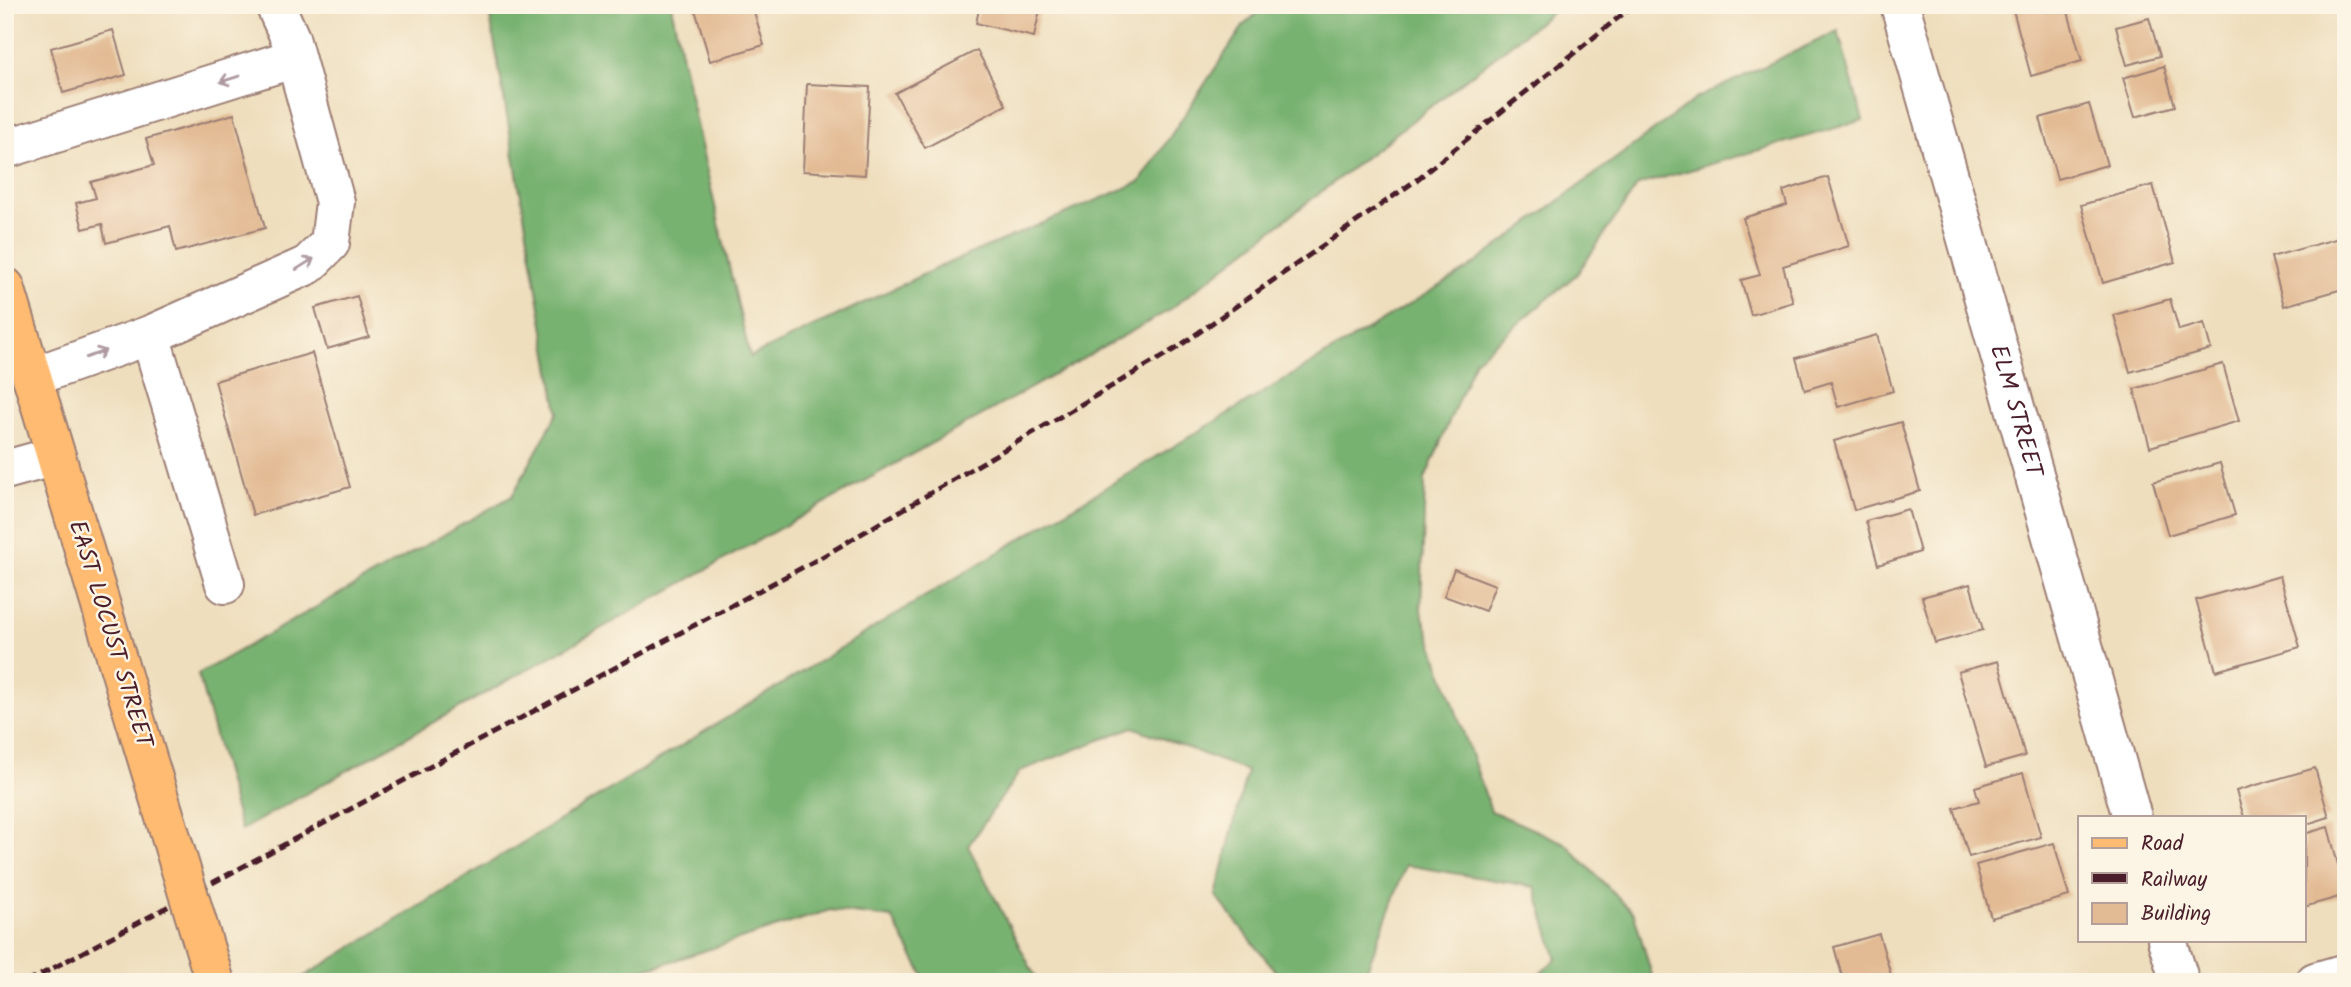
<svg xmlns="http://www.w3.org/2000/svg" width="2351" height="987" font-family="Kalam,sans-serif">
<rect width="100%" height="100%" fill="#fcf5e5"/>
<filter id="ink" filterUnits="userSpaceOnUse"><feTurbulence type="fractalNoise" baseFrequency=".0143" numOctaves="2"/><feDisplacementMap in="SourceGraphic" scale="14" xChannelSelector="R" yChannelSelector="G"/><feConvolveMatrix kernelMatrix="1 2 1 2 8 2 1 2 1" color-interpolation-filters="sRGB"/></filter>
<filter id="wash" filterUnits="userSpaceOnUse"><feTurbulence type="fractalNoise" baseFrequency=".00686" numOctaves="4" result="noise"/><feDisplacementMap in="SourceGraphic" scale="28" xChannelSelector="R" yChannelSelector="G"/><feGaussianBlur stdDeviation="1.57" result="paint"/><feColorMatrix in="noise" values="0 0 0 0 0 0 0 0 0 0 0 0 0 0 0 0 0 1.4 0 .05"/><feComposite in="paint" operator="in"/></filter>
<g filter="url(#wash)">
<rect width="100%" height="100%" fill="#eedebd"/>
<!-- forest -->
<g fill="#78b271" stroke="#61684e" stroke-width="2">
<path d="M488,5H671L696,124L750,357L939,267L1140,182L1244,25L1266,5H1561L1168,311L241,830L198,674L512,496L558,412Z"/>
<path d="M1838,31L1863,120L1638,185L1577,274L1475,360L1425,479L1421,611L1491,811L1565,843L1634,914L1654,982H1530L1557,959L1535,887L1406,865L1366,972L1281,978L1216,896L1247,771L1133,727L1020,771L968,846L1038,982H927L892,918L830,910L660,965L595,982H300V979L929,594L1466,270L1697,98Z"/>
</g>
<g id="blocks">
<!-- building -->
<g fill="#e2ba93">
<path d="M752,5L764,45L710,61L694,6Z"/>
<path d="M980,5H1041L1034,37L976,23Z"/>
<path d="M2030,5H2066L2082,61L2031,76L2013,10Z"/>
<path d="M2149,18L2160,56L2127,65L2116,27Z"/>
<path d="M113,30L126,75L63,93L51,48Z"/>
<path d="M977,50L1006,105L925,148L895,93Z"/>
<path d="M2164,66L2175,106L2135,117L2123,78Z"/>
<path d="M807,84L870,87L865,175L803,171Z"/>
<path d="M2089,104L2107,165L2057,179L2040,118Z"/>
<path d="M234,114L265,228L176,252L170,226L106,243L102,224L83,229L76,203L96,198L91,182L154,165L146,139Z"/>
<path d="M1828,177L1849,246L1783,266L1793,302L1751,315L1741,280L1760,275L1743,218L1787,205L1783,191Z"/>
<path d="M2153,185L2175,262L2103,283L2081,205Z"/>
<path d="M2346,236V288L2284,306L2271,257Z"/>
<path d="M357,296L369,337L327,349L315,308Z"/>
<path d="M2170,299L2179,330L2204,323L2211,349L2130,372L2114,315Z"/>
<path d="M1877,335L1893,391L1838,407L1831,382L1805,390L1796,358Z"/>
<path d="M312,353L350,487L253,515L215,381Z"/>
<path d="M2223,364L2239,421L2150,447L2134,389Z"/>
<path d="M1901,422L1920,491L1854,510L1834,441Z"/>
<path d="M2220,463L2235,515L2168,535L2153,482Z"/>
<path d="M1908,509L1920,552L1878,565L1866,521Z"/>
<path d="M1454,569L1495,585L1485,611L1444,596Z"/>
<path d="M2280,576L2300,647L2216,671L2196,600Z"/>
<path d="M1970,584L1983,630L1935,643L1922,597Z"/>
<path d="M1998,661L2025,756L1986,767L1958,672Z"/>
<path d="M2315,768L2329,817L2304,825V817H2244L2236,791Z"/>
<path d="M2023,773L2041,837L1969,857L1954,808L1979,801L1975,787Z"/>
<path d="M2328,827L2346,895L2304,907V834Z"/>
<path d="M2054,843L2069,896L1991,918L1976,865Z"/>
<path d="M1879,934L1893,982H1844L1834,947Z"/>
</g>
</g>
</g>
<g filter="url(#ink)">
<use href="#blocks" fill-opacity="0" stroke="#9c7e74" stroke-width="2"/>
<g fill="none" stroke-linecap="round" stroke-linejoin="round">
<!-- minor casing -->
<g stroke="#9c7e74" stroke-width="42">
<g id="minor">
<path id="s1" d="M1900,5L2132,817"/>
<path d="M5,149L295,58"/>
<path d="M150,335L225,584"/>
<path d="M32,377L150,335L308,265L330,243L335,202L290,38L275,5"/>
<path d="M5,470L56,456"/>
<path d="M2167,940L2180,982"/>
<path d="M2315,982L2346,973"/>
</g>
</g>
<!-- major casing -->
<g stroke="#9c7e74" stroke-width="42">
<path id="major" d="M5,287L126,689"/>
</g>
<!-- minor -->
<use href="#minor" stroke="#fff" stroke-width="38"/>
<!-- major -->
<use href="#major" stroke="#ffbb71" stroke-width="38"/>
<!-- rail -->
<path stroke="#4a1f2b" stroke-width="5" stroke-dasharray="10 5" stroke-linecap="butt" d="M27,982L822,557L1175,349L1415,181L1634,5"/>
<!-- major-bridge casing -->
<g stroke="#9c7e74" stroke-width="42" stroke-linecap="butt">
<path id="major-bridge" d="M126,689L215,982"/>
</g>
<!-- major-bridge -->
<use href="#major-bridge" stroke="#ffbb71" stroke-width="38"/>
</g>
<!-- one-way arrows -->
<defs><path id="oneway-shaft" d="M-6 0H5M1.5-3L5.5 0L1.5 3" fill="none" stroke-width="1.6" stroke-linecap="round" stroke-linejoin="round" transform="scale(1.75)"/></defs>
<g stroke="#ae9aa0">
<use href="#oneway-shaft" transform="translate(230 79) rotate(163)"/>
<use href="#oneway-shaft" transform="translate(305 264) rotate(-32)"/>
<use href="#oneway-shaft" transform="translate(96 354) rotate(-20)"/>
</g>
</g>
<g text-anchor="middle" dominant-baseline="central" stroke-width="5" stroke-linejoin="round" paint-order="stroke">
<!-- street labels -->
<g font-size="24" fill="#4a1f2b" stroke="#fcf5e5">
<text stroke="none"><textPath href="#s1" startOffset="422">ELM STREET</textPath></text>
<text transform="translate(110 634) rotate(73)">EAST LOCUST STREET</text>
</g>
</g>
<!-- margin -->
<rect width="2351" height="987" fill="none" stroke="#fcf5e5" stroke-width="28"/>
<!-- legend -->
<rect x="2078" y="816" width="228" height="126" fill="#fcf5e5" stroke="#b59f9b" stroke-width="2"/>
<rect x="2092" y="838" width="35" height="10" fill="#ffbb71" stroke="#b59f9b" stroke-width="2"/>
<text x="2141" y="850" font-size="21" fill="#4a1f2b">Road</text>
<rect x="2092" y="873" width="35" height="10" fill="#4a1f2b" stroke="#b59f9b" stroke-width="2"/>
<text x="2141" y="886" font-size="21" fill="#4a1f2b">Railway</text>
<rect x="2092" y="903" width="35" height="21" fill="#e2ba93" stroke="#b59f9b" stroke-width="2"/>
<text x="2141" y="920" font-size="21" fill="#4a1f2b">Building</text>
</svg>
